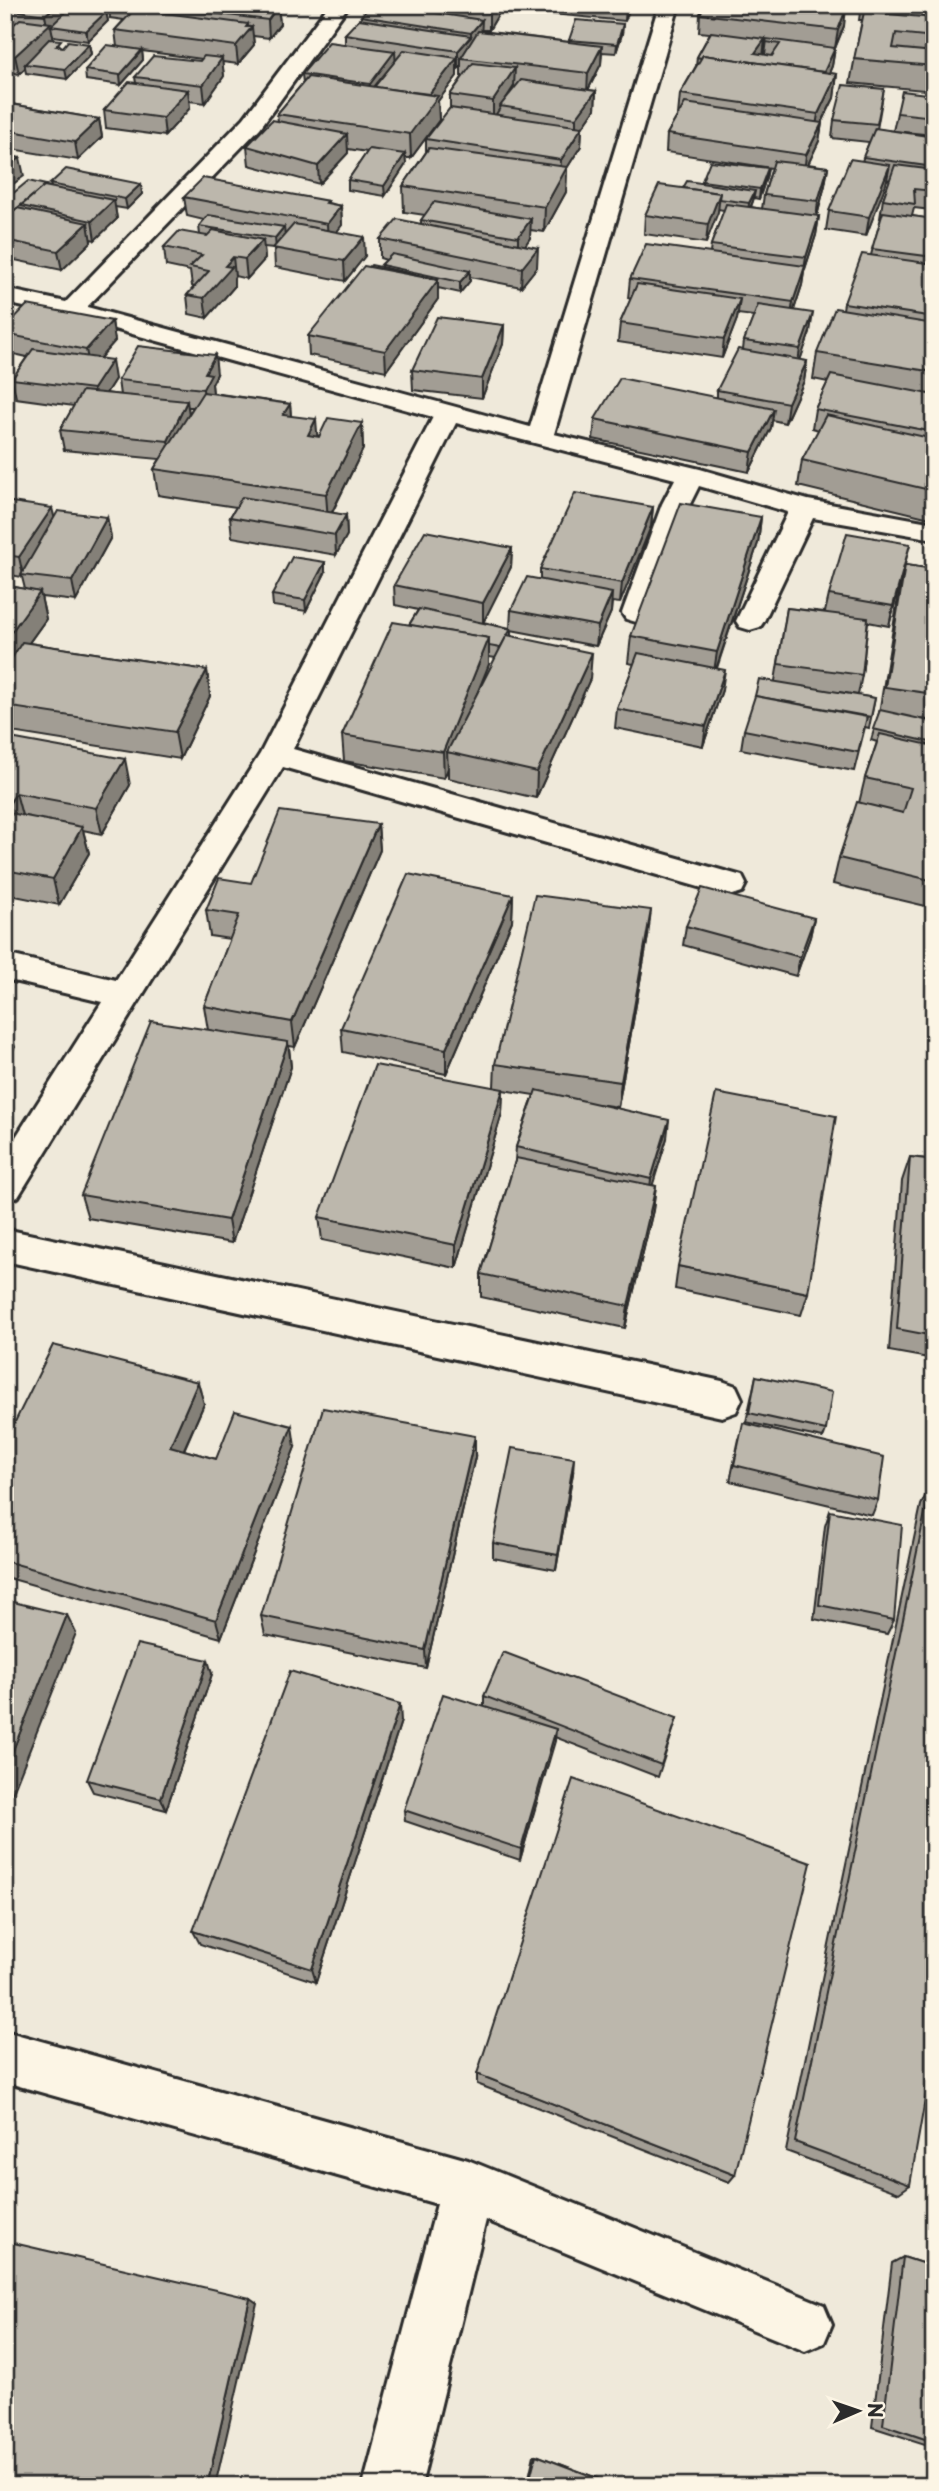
<svg xmlns="http://www.w3.org/2000/svg" width="939" height="2491" font-family="'Playpen Sans',sans-serif">
<rect width="100%" height="100%" fill="#efe9da"/>
<filter id="ink" filterUnits="userSpaceOnUse"><feTurbulence type="fractalNoise" baseFrequency=".0143" numOctaves="2"/><feDisplacementMap in="SourceGraphic" scale="14" xChannelSelector="R" yChannelSelector="G"/><feConvolveMatrix kernelMatrix="1 2 1 2 8 2 1 2 1" color-interpolation-filters="sRGB"/></filter>
<g filter="url(#ink)">
<g fill="none" stroke-linecap="round" stroke-linejoin="round">
<!-- minor casing -->
<g stroke="#2b2b2b" stroke-width="6">
<g id="minor">
<path d="M329,5H349L260,128L87,307L530,427L659,5H679L554,434L700,469L808,500L934,523V539L813,518L764,621L760,627L750,630L740,627L736,621L788,512L699,486L690,504L650,613L646,619L636,622L626,619L622,613L662,504L675,479L456,423L293,749L742,876L746,884L742,892L730,896L283,767L18,1197L5,1201V1154L102,1002L5,979V954L116,980L260,754L433,417L67,316L5,303V289L66,302L244,118Z"/>
<path d="M5,1229L722,1381L736,1386L742,1399L736,1412L722,1417L5,1261Z"/>
<path d="M5,2031L468,2160L824,2305L832,2324L824,2343L805,2351L486,2220L421,2486H363L437,2204L5,2082Z"/>
</g>
</g>
<!-- minor -->
<use href="#minor" fill="#fcf5e5" fill-rule="evenodd"/>
</g>
<!-- wall -->
<g fill="#a29d94" stroke="#2b2b2b" stroke-width="2" fill-rule="evenodd">
<path d="M5,5H100L96,10L106,12L108,21L88,41L53,36L54,40L62,47L89,44L91,54L67,79L26,73L25,68L19,74L5,72V32L11,27L5,26Z"/>
<path d="M109,5H269L278,6L280,24L269,38L253,36L254,45L238,64L222,62L224,76L205,103L189,101L190,108L165,136L106,128L104,110L136,83L135,77L200,61L202,59L142,51L143,60L121,85L86,80L85,70L117,47L115,30L124,20L110,18Z"/>
<path d="M371,5H524L521,11L499,9V13L489,30H482V31L569,42V40L623,24L622,34L616,53L602,52L601,64L588,90L596,91L595,109L582,128L581,146L567,168L566,192L544,232L530,230V238L525,245L537,267L521,287L470,277V281L460,293L438,288V299L386,371L309,355L308,336L369,267H381V265L386,260L380,258V239L421,224V220L425,215L404,212L403,186L426,152V139L450,108V95L463,76H461V66L458,69H457V76L438,101L439,120L411,158H405L406,164L385,196L348,190V180L367,152L348,149V153L319,184L249,165L247,146L278,121L277,114L303,83L302,74L345,44V34L361,19V16Z"/>
<path d="M542,5H631L625,21L542,13Z"/>
<path d="M705,5H842V8L844,26L835,48L832,66L829,73L837,74L834,98L822,123L819,141L808,164L828,167L825,185L817,216H819L816,235L804,272L802,285L794,310L810,332L800,360L807,361L804,381L785,423L772,420L771,428L749,472L593,439L595,419L717,397V390L743,350L744,341L754,316L738,314L737,319L722,358L618,342L620,323L631,299L628,298L630,279L710,253L711,245L724,210L718,209L706,243L644,234L645,215L683,188L702,183V181L768,168L766,178L759,199L754,198L751,207L762,209L764,195L772,168L666,152L667,134L678,115L680,94L696,66L697,57L710,33L699,32L700,14ZM765,40H767L765,55L763,54Z"/>
<path d="M861,5H924L922,17L934,18V91L850,83L862,20H859Z"/>
<path d="M884,89L877,129L893,131L897,113L934,95V135L894,131L934,137V519L798,486L802,460L819,430L812,428L815,409L828,382L813,379L817,353L843,309L844,303L871,255L881,218H880L883,199L890,180L887,179L866,236L826,230L829,211L862,161L869,142L832,138L834,120ZM914,208L931,210V219L912,216Z"/>
<path d="M5,103L99,119L102,137L78,160L5,148Z"/>
<path d="M50,184L142,194L127,209L115,207L117,219L95,240L91,239V242L62,270L5,258V200L46,186L51,187Z"/>
<path d="M184,197L328,201V203L341,206L342,225L336,232L365,256L345,281L275,267L274,248L264,247L265,259L247,279L235,276L233,278L234,287L207,318L189,314L187,295L194,287L192,286L190,271L166,266L164,247L200,235L199,226L204,220L187,216Z"/>
<path d="M112,321L115,341L100,358L115,379L106,393L120,395L118,380L217,374L212,384L213,393L290,404L291,416L317,436L362,423L363,449L332,513L346,515L347,535L336,555L232,537L230,517L236,507L158,495L154,469L160,459L64,450L60,430L74,406L16,398L12,379L27,357L5,352V328ZM188,407H193L189,414Z"/>
<path d="M504,325L503,344L482,398L413,390L412,370Z"/>
<path d="M5,501L54,518L107,517L111,537L76,601L41,597L46,619L29,643L207,670L210,696L180,759L5,731V585L25,589L22,577L5,574Z"/>
<path d="M653,507L651,526L620,603L612,602L611,612L596,646L511,630V636L590,679L536,798L448,778V768L444,778L344,761L342,735L418,610L395,605L394,585L512,548L511,567L483,622L510,628L511,610L540,579V569ZM489,657L496,658L478,693L489,664Z"/>
<path d="M761,517L758,543L717,668L722,690L703,746L615,728L617,709L634,664L628,663L631,636Z"/>
<path d="M905,564L889,626L868,622L862,675L858,695L839,692L875,698L869,728L865,727L854,771L741,749L744,730L775,681L787,608L825,612L829,595Z"/>
<path d="M905,565L934,569V721L921,719L934,722V908L833,884L839,858L859,803L865,778L877,742L871,740L879,713L899,592Z"/>
<path d="M325,573L306,611L273,606L272,595Z"/>
<path d="M5,737L130,785L102,834L83,830L89,853L59,905L5,894Z"/>
<path d="M378,824L380,850L295,1047L289,1046L291,1067L232,1243L88,1218L81,1195L208,1030L204,1006L230,939L210,936L206,910L251,883Z"/>
<path d="M513,895L512,921L446,1074L343,1052L341,1028Z"/>
<path d="M814,918L810,937L796,976L683,945L686,926Z"/>
<path d="M648,936L618,1107L598,1104L667,1138L652,1185L656,1186L653,1210L625,1328L481,1297V1274L515,1161L516,1147L534,1095L503,1090L502,1113L456,1268L322,1240L319,1217L494,1087L495,1064Z"/>
<path d="M910,1157L934,1160V1359L889,1351L902,1181Z"/>
<path d="M678,1266L808,1293L801,1315L675,1289Z"/>
<path d="M756,1376L826,1430L823,1438L746,1422Z"/>
<path d="M204,1404L184,1450L216,1459L295,1447L221,1638L5,1577V1442Z"/>
<path d="M739,1439L878,1500L872,1515L730,1481Z"/>
<path d="M475,1457L426,1668L265,1635L261,1616Z"/>
<path d="M573,1473L556,1570L493,1558V1543Z"/>
<path d="M931,1484L910,2185L899,2193L786,2151L921,1505Z"/>
<path d="M830,1511L894,1620L887,1634L814,1619L825,1526Z"/>
<path d="M212,1674L166,1810L93,1792L87,1780Z"/>
<path d="M484,1696L677,1718L658,1777L555,1737L520,1860L405,1821L404,1810L484,1706Z"/>
<path d="M401,1721L316,1982L200,1944L193,1931Z"/>
<path d="M477,2074L735,2175L729,2182L477,2084Z"/>
<path d="M903,2257L934,2267V2447L872,2427L892,2263Z"/>
<path d="M534,2455H536L618,2486H527Z"/>
</g>
<!-- shaded-wall -->
<g fill="#848078" stroke="#2b2b2b" stroke-width="2">
<path d="M57,5H68L70,15L51,26L54,41L25,64V68L19,74L15,56L47,26L45,15Z"/>
<path d="M94,5H100L95,11Z"/>
<path d="M493,5H499V13L489,30V12Z"/>
<path d="M626,5H631L625,21Z"/>
<path d="M278,6L280,24L269,38L268,20Z"/>
<path d="M846,9L844,26L835,48L838,30Z"/>
<path d="M106,12L108,21L88,41L86,31Z"/>
<path d="M482,20L481,38L461,58V66L458,69V51L471,37V33Z"/>
<path d="M248,24L249,31L252,27L254,45L238,64L236,46L246,27Z"/>
<path d="M623,24L622,34L616,53L617,44Z"/>
<path d="M765,39L763,57L755,53Z"/>
<path d="M89,44L91,54L67,79L65,69Z"/>
<path d="M602,46L601,64L587,92L588,73Z"/>
<path d="M835,48L832,66L821,92L823,74Z"/>
<path d="M142,50L143,60L121,85L120,75Z"/>
<path d="M395,51L396,69L371,102L370,84Z"/>
<path d="M222,58L224,76L205,103L203,85Z"/>
<path d="M457,58V76L438,101L439,120L411,158L410,134L428,96Z"/>
<path d="M515,68L514,86L493,119V101Z"/>
<path d="M837,74L834,98L814,138L818,114Z"/>
<path d="M188,90L190,108L165,136L163,118Z"/>
<path d="M596,91L595,109L582,128L581,146L567,168L566,192L544,232L545,207L560,179L561,160L576,137V118Z"/>
<path d="M99,119L102,137L78,160L75,142Z"/>
<path d="M822,123L819,141L804,173L806,155Z"/>
<path d="M347,134L348,153L319,184L318,166Z"/>
<path d="M405,154L406,164L385,196L384,186Z"/>
<path d="M20,158L24,176L5,190V169Z"/>
<path d="M890,165L886,184L866,236L869,217Z"/>
<path d="M828,167L825,185L816,220L818,201Z"/>
<path d="M768,168L766,178L759,199L760,189Z"/>
<path d="M141,184L142,194L127,209L125,199Z"/>
<path d="M755,191L753,201L748,213L749,203Z"/>
<path d="M720,193L718,212L706,243L708,224Z"/>
<path d="M114,200L117,219L95,240L92,221Z"/>
<path d="M341,206L342,225L328,243L327,224Z"/>
<path d="M819,216L816,235L804,272L802,285L790,322L793,302L804,270L806,257Z"/>
<path d="M531,219L530,238L518,256V237Z"/>
<path d="M88,223L91,242L62,270L58,251Z"/>
<path d="M284,227L285,237L276,249L275,238Z"/>
<path d="M364,237L365,256L345,281L344,261Z"/>
<path d="M263,240L265,259L247,279L245,259Z"/>
<path d="M538,248L537,267L521,287L522,268Z"/>
<path d="M233,257L235,276L234,278V287L207,318L204,298L225,266Z"/>
<path d="M470,271V281L460,293V282Z"/>
<path d="M438,280V299L386,371L385,351Z"/>
<path d="M740,299L737,319L722,358L724,339Z"/>
<path d="M813,313L810,332L797,369L800,349Z"/>
<path d="M112,321L115,341L90,369L86,350Z"/>
<path d="M504,325L503,344L482,398V379Z"/>
<path d="M215,355L217,374L212,384L213,394L205,409L203,389L205,373Z"/>
<path d="M112,360L115,379L96,409L93,389Z"/>
<path d="M807,361L804,381L785,423L788,403Z"/>
<path d="M187,401L190,421L171,460L168,441Z"/>
<path d="M290,404L292,430L283,415Z"/>
<path d="M774,409L771,428L749,472L752,452Z"/>
<path d="M316,419L318,445L308,435Z"/>
<path d="M362,423L363,449L328,520L326,494Z"/>
<path d="M653,507L651,526L620,603L622,583Z"/>
<path d="M52,508L57,528L23,575L19,557Z"/>
<path d="M346,515L347,535L336,555L335,535Z"/>
<path d="M107,517L111,537L76,601L72,581Z"/>
<path d="M761,517L758,543L713,678L717,652Z"/>
<path d="M910,544L905,564L889,626L893,606Z"/>
<path d="M512,548L511,567L483,623V603Z"/>
<path d="M325,562V573L306,611L305,600Z"/>
<path d="M40,592L46,619L5,676V641Z"/>
<path d="M612,593L611,612L596,646L598,626Z"/>
<path d="M489,638V664L453,753L447,752L448,768L444,778L443,752Z"/>
<path d="M592,653L590,679L536,798L537,772Z"/>
<path d="M207,670L210,696L180,759L175,732Z"/>
<path d="M725,670L722,690L703,746L706,726Z"/>
<path d="M125,759L130,785L102,834L96,808Z"/>
<path d="M16,793L23,819L5,815V810Z"/>
<path d="M378,824L380,850L295,1047L292,1022Z"/>
<path d="M82,827L89,853L59,905L53,879Z"/>
<path d="M513,895L512,921L446,1074V1049Z"/>
<path d="M651,910L648,936L618,1107L621,1082Z"/>
<path d="M814,918L810,937L796,976L800,957Z"/>
<path d="M7,1022L15,1047L5,1062V1025Z"/>
<path d="M288,1042L291,1067L232,1243L228,1220Z"/>
<path d="M503,1089L502,1113L456,1268V1245Z"/>
<path d="M669,1120L667,1138L649,1197L651,1179Z"/>
<path d="M656,1186L653,1210L625,1328L628,1306Z"/>
<path d="M198,1382L204,1404L176,1467L170,1446Z"/>
<path d="M292,1426L295,1447L221,1638L216,1620Z"/>
<path d="M475,1436V1457L426,1668L425,1650Z"/>
<path d="M574,1458L573,1473L556,1570L558,1555Z"/>
<path d="M67,1615L76,1633L5,1812V1770Z"/>
<path d="M208,1660L212,1674L166,1810L161,1798Z"/>
<path d="M400,1704L401,1721L316,1982L312,1969Z"/>
<path d="M556,1729L555,1741L520,1860L521,1849Z"/>
<path d="M250,2298L257,2303L215,2486H207Z"/>
</g>
<!-- building -->
<g fill="#bcb7ac" stroke="#2b2b2b" stroke-width="2">
<path d="M5,5H57L45,15L5,9Z"/>
<path d="M147,5H269L278,6L268,20Z"/>
<path d="M371,5H382L482,20L471,33L361,16Z"/>
<path d="M422,5H493L489,12Z"/>
<path d="M705,5H819L846,9L838,30L700,14Z"/>
<path d="M71,7L106,12L86,31L51,26Z"/>
<path d="M135,9L248,24L246,27H252L236,46L115,30Z"/>
<path d="M864,12L934,18V37L896,33L893,48L934,52V66L854,59Z"/>
<path d="M20,19L51,23L15,56L5,55V32Z"/>
<path d="M359,19L471,36L458,51L345,34Z"/>
<path d="M576,20L623,24L617,44L569,40Z"/>
<path d="M478,31L602,46L588,73L461,58Z"/>
<path d="M711,32L765,39L755,53L772,56L780,44L766,42L767,39L835,48L824,72L703,55L701,58L697,57Z"/>
<path d="M49,39L61,40L56,46L63,47L68,41L89,44L65,69L25,64Z"/>
<path d="M329,42L395,51L370,84L302,74Z"/>
<path d="M107,45L142,50L120,75L85,70Z"/>
<path d="M404,50L457,58L429,94L374,87Z"/>
<path d="M703,55L837,74L818,114L680,94Z"/>
<path d="M153,56L200,61L204,56L222,58L203,85L135,77Z"/>
<path d="M473,63L515,68L493,101L450,95Z"/>
<path d="M308,77L438,96L410,134L277,114Z"/>
<path d="M521,80L596,91L576,118L500,106Z"/>
<path d="M129,82L188,90L163,118L104,110Z"/>
<path d="M843,85L884,89L877,124L834,120Z"/>
<path d="M902,91L934,95V117L897,113Z"/>
<path d="M5,103L99,119L75,142L5,130Z"/>
<path d="M685,103L822,123L806,155L667,134Z"/>
<path d="M450,108L582,127L561,160L426,139Z"/>
<path d="M272,120L347,134L318,166L247,146Z"/>
<path d="M875,128L934,137V167L863,157Z"/>
<path d="M429,148L567,167L545,207L403,186Z"/>
<path d="M369,149L405,154L384,186L348,180Z"/>
<path d="M5,154L20,158L5,169Z"/>
<path d="M850,159L890,165L869,217L829,211Z"/>
<path d="M710,161L768,168L760,189L702,181Z"/>
<path d="M774,161L828,167L818,201L764,195Z"/>
<path d="M895,165L934,170V191L914,189L915,204L883,199Z"/>
<path d="M66,169L141,184L125,199L50,184Z"/>
<path d="M203,178L328,201L326,203L341,206L327,224L184,197Z"/>
<path d="M28,181L46,185L11,213L5,212V200Z"/>
<path d="M687,181L755,191L749,203L719,199L720,193L683,188Z"/>
<path d="M659,185L720,193L708,224L645,215Z"/>
<path d="M44,186L114,200L92,221L21,206Z"/>
<path d="M434,202L531,219L518,237L421,220Z"/>
<path d="M726,204L819,216L806,257L711,245Z"/>
<path d="M17,208L88,223L58,251L5,240V219Z"/>
<path d="M883,212L934,219V257L872,249Z"/>
<path d="M208,215L284,227L275,238L199,226Z"/>
<path d="M397,219L538,248L522,268L380,239Z"/>
<path d="M294,224L364,237L344,261L273,248Z"/>
<path d="M213,230L263,240L245,259L233,257L225,266L232,267L204,298L187,295L209,271L190,267L202,255L164,247L179,231L207,236Z"/>
<path d="M646,244L805,266L793,302L630,279Z"/>
<path d="M392,254L470,271L460,282L381,265Z"/>
<path d="M862,254L934,264V317L844,303Z"/>
<path d="M371,265L438,279L437,280L369,267Z"/>
<path d="M364,266L438,280L385,351L308,336Z"/>
<path d="M637,284L740,299L724,339L620,323Z"/>
<path d="M27,305L112,321L86,350L5,334V328Z"/>
<path d="M758,305L813,313L800,349L744,341Z"/>
<path d="M835,308L934,324V372L817,353Z"/>
<path d="M437,317L504,325L482,379L412,370Z"/>
<path d="M138,346L215,355L205,373L211,374L203,389L118,380Z"/>
<path d="M33,349L112,360L93,389L12,379Z"/>
<path d="M738,349L807,361L788,403L717,390Z"/>
<path d="M831,375L934,395V432L815,409Z"/>
<path d="M620,378L774,409L752,452L595,419Z"/>
<path d="M82,391L187,401L168,441L60,430Z"/>
<path d="M203,392L290,404L283,415L316,419L308,435L319,437L328,418L362,423L326,494L154,469Z"/>
<path d="M826,415L934,439V491L802,460Z"/>
<path d="M575,493L653,507L622,583L540,569Z"/>
<path d="M242,497L346,515L335,535L230,517Z"/>
<path d="M5,501L52,508L19,557L5,555Z"/>
<path d="M681,503L761,517L717,652L631,636Z"/>
<path d="M58,511L107,517L72,581L21,575Z"/>
<path d="M425,531L512,548L483,603L394,585Z"/>
<path d="M847,533L910,544L893,606L829,595Z"/>
<path d="M292,557L325,562L305,600L272,595Z"/>
<path d="M905,565L934,569V694L885,687Z"/>
<path d="M527,577L612,593L598,626L511,610Z"/>
<path d="M5,585L40,592L5,641Z"/>
<path d="M787,608L868,618L862,675L778,664Z"/>
<path d="M419,609L511,629L500,648L489,646V638L409,625Z"/>
<path d="M393,622L489,638L443,752L342,735Z"/>
<path d="M507,635L592,653L537,772L447,752Z"/>
<path d="M22,642L207,670L175,732L5,706V669Z"/>
<path d="M638,653L725,670L706,726L617,709Z"/>
<path d="M759,679L875,698L871,717L755,696Z"/>
<path d="M755,696L867,717L858,752L744,730Z"/>
<path d="M880,710L934,722V743L873,729Z"/>
<path d="M880,734L934,746V881L839,858L857,802L903,813L911,788L865,778Z"/>
<path d="M5,737L125,759L96,808L16,793L5,810Z"/>
<path d="M280,811L378,824L292,1022L204,1006L239,915L206,910L219,878L251,883Z"/>
<path d="M5,812L82,827L53,879L5,870Z"/>
<path d="M408,874L513,895L446,1049L341,1028Z"/>
<path d="M702,888L814,918L800,957L686,926Z"/>
<path d="M535,895L651,910L621,1082L495,1064Z"/>
<path d="M151,1021L288,1042L228,1220L81,1195Z"/>
<path d="M375,1065L503,1089L456,1245L319,1217Z"/>
<path d="M536,1090L669,1120L651,1179L516,1147Z"/>
<path d="M716,1093L836,1116L808,1293L678,1266Z"/>
<path d="M910,1157L934,1160V1336L897,1329Z"/>
<path d="M516,1158L656,1186L628,1306L481,1274Z"/>
<path d="M53,1345L198,1382L170,1446L216,1459L235,1411L292,1426L216,1620L5,1561V1442Z"/>
<path d="M756,1376L832,1392L826,1430L749,1413Z"/>
<path d="M323,1408L475,1436L425,1650L261,1616Z"/>
<path d="M743,1423L884,1457L878,1500L734,1465Z"/>
<path d="M512,1448L574,1458L558,1555L493,1543Z"/>
<path d="M931,1484L934,1485V2049L910,2185L795,2142Z"/>
<path d="M830,1511L902,1525L894,1620L819,1605Z"/>
<path d="M5,1600L67,1615L5,1770Z"/>
<path d="M137,1644L208,1660L161,1798L87,1780Z"/>
<path d="M503,1652L677,1718L661,1765L484,1696Z"/>
<path d="M290,1671L400,1704L312,1969L193,1931Z"/>
<path d="M443,1694L556,1729L521,1849L404,1810Z"/>
<path d="M573,1779L811,1863L735,2175L477,2074Z"/>
<path d="M5,2241L250,2298L207,2486H5Z"/>
<path d="M903,2257L934,2267V2442L883,2425Z"/>
<path d="M536,2455L618,2486H528Z"/>
</g>
</g>
<!-- margin -->
<rect width="939" height="2491" fill="none" stroke="#fcf5e5" stroke-width="28"/>
<rect x="14" y="14" width="911" height="2463" fill="none" stroke="#2b2b2b" stroke-width="2.5" filter="url(#ink)"/>
<!-- north arrow -->
<g transform="translate(858 2411) rotate(88)" stroke="#fcf5e5" stroke-width="5" paint-order="stroke">
<path d="M0-5L12 26L0 18L-12 26Z" fill="#2b2b2b"/>
<text y="-10" font-size="19" font-weight="bold" text-anchor="middle" fill="#2b2b2b">N</text>
</g>
</svg>
